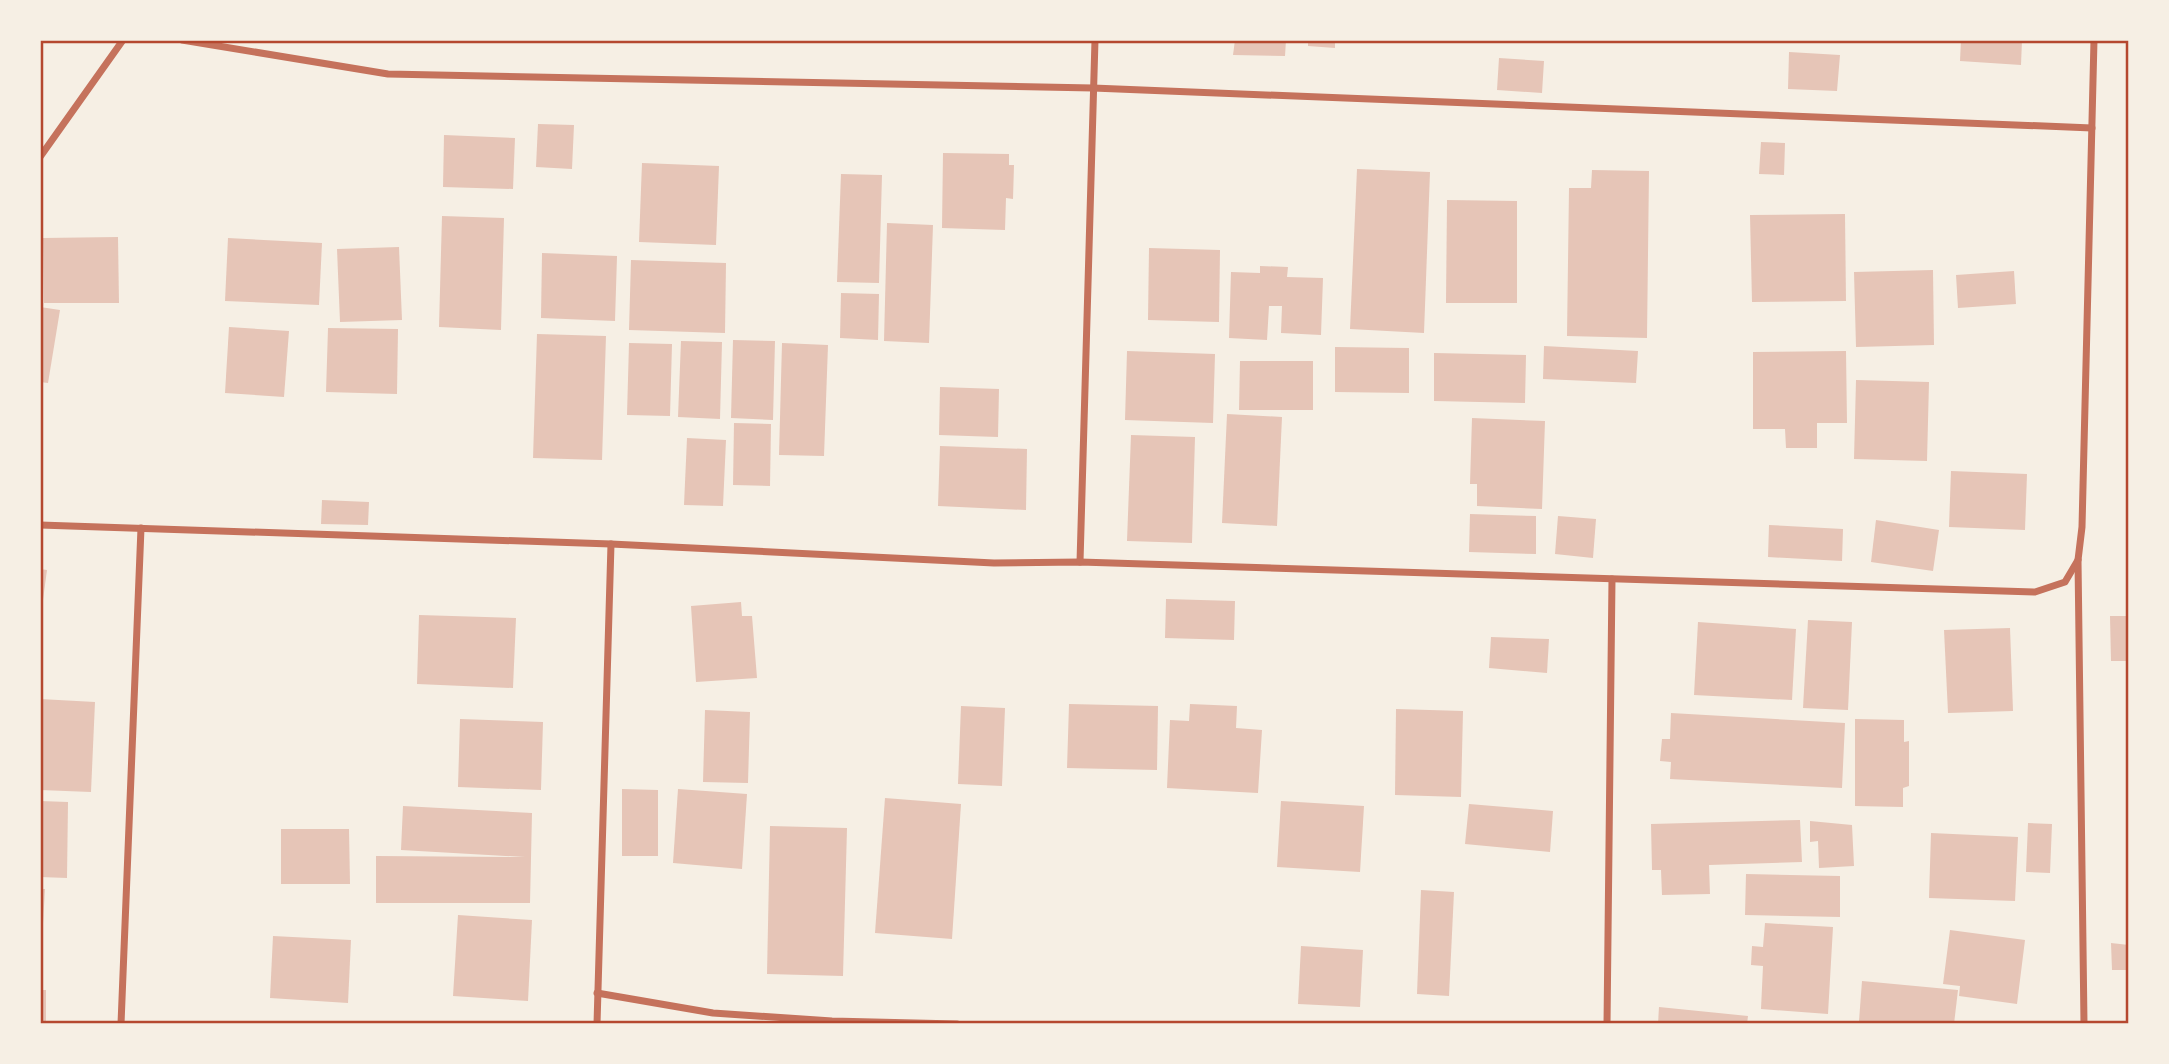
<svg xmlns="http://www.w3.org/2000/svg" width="2169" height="1064" font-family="Mulish,sans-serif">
<rect width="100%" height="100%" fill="#f6efe4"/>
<!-- building -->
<g fill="#e6c5b7">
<path d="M1235,40H1286L1285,56L1233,55Z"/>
<path d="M1308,40H1335V48L1308,46Z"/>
<path d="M1961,40H2022L2021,65L1960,61Z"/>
<path d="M1789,52L1840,55L1837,91L1788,89Z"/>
<path d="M1499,58L1544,61L1542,93L1497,90Z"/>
<path d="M538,124L574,125L572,169L536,167Z"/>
<path d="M444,135L515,138L513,189L443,187Z"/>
<path d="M1761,142L1785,143L1784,175L1759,174Z"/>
<path d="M943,153L1009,154V165H1014L1013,199L1006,198L1005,230L942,228Z"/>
<path d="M642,163L719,166L716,245L639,242Z"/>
<path d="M1357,169L1430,172L1424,333L1350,329Z"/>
<path d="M1592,170L1649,171L1647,338L1567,336L1569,188H1591Z"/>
<path d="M841,174L882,175L879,283L837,282Z"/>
<path d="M1447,200L1517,201V303H1446Z"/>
<path d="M1845,214L1846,301L1752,302L1750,215Z"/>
<path d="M442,216L504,218L501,330L439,327Z"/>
<path d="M887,223L933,225L929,343L884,341Z"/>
<path d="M118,237L119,303H44L43,238Z"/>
<path d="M228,238L322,243L319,305L225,301Z"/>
<path d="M399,247L402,320L340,322L337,249Z"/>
<path d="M1149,248L1220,250L1219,322L1148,320Z"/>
<path d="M542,253L617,256L615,321L541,318Z"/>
<path d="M631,260L726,263L725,333L629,330Z"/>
<path d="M1260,266L1288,267L1287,277L1323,278L1321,335L1281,333L1282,306H1269L1267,340L1229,338L1231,272L1260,273Z"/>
<path d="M1933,270L1934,345L1856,347L1854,272Z"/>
<path d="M2014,271L2016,304L1958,308L1956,275Z"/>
<path d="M841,293L879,294L878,340L840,338Z"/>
<path d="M40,307L60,310L48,383L40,382Z"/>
<path d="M229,327L289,331L284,397L225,393Z"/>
<path d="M328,328L398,329L397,394L326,392Z"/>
<path d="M537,334L606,336L602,460L533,458Z"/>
<path d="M733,340L775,341L773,420L731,418Z"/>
<path d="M681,341L722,342L720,419L678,417Z"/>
<path d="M629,343L672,344L670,416L627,415Z"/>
<path d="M782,343L828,345L824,456L779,455Z"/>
<path d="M1544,346L1638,351L1636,383L1543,379Z"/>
<path d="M1335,347L1409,348V393L1335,392Z"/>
<path d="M1127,351L1215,354L1213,423L1125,420Z"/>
<path d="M1846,351L1847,423H1817V448H1786L1785,429H1753V352Z"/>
<path d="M1434,353L1526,355L1525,403L1434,401Z"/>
<path d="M1240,361H1313V410H1239Z"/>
<path d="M1856,380L1929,382L1927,461L1854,459Z"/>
<path d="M940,387L999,389L998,437L939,435Z"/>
<path d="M1227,414L1282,417L1277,526L1222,523Z"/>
<path d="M1472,418L1545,421L1542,509L1477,506V484H1470Z"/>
<path d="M734,423L771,424L770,486L733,485Z"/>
<path d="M1131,435L1195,437L1192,543L1127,541Z"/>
<path d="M687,438L726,440L723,506L684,505Z"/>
<path d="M940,446L1027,449L1026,510L938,506Z"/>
<path d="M1951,471L2027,474L2025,530L1949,527Z"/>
<path d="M322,500L369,502L368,525L321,524Z"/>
<path d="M1470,514L1536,516V554L1469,552Z"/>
<path d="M1558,516L1596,519L1593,558L1555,554Z"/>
<path d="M1876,520L1939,530L1933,571L1871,562Z"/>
<path d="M1769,525L1843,529L1842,561L1768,557Z"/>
<path d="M40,569L47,570L43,600L40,599Z"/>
<path d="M1166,599L1235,601L1234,640L1165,638Z"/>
<path d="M741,602L742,616H752L757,678L696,682L691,606Z"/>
<path d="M419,615L516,618L513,688L417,684Z"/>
<path d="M2110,616H2129V661H2111Z"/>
<path d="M1808,620L1852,622L1848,710L1803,708Z"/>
<path d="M1698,622L1796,629L1792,700L1694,695Z"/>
<path d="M2010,628L2013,711L1948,713L1944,630Z"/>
<path d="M1491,637L1549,639L1547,673L1489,668Z"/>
<path d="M40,699L95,702L91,792L40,790Z"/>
<path d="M1069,704L1158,706L1157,770L1067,768Z"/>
<path d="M1190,704L1237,706L1236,728L1262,730L1258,793L1167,788L1170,720L1189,721Z"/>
<path d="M961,706L1005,708L1002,786L958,784Z"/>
<path d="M1396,709L1463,711L1461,797L1395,795Z"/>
<path d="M705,710L750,712L748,783L703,782Z"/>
<path d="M1671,713L1845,723L1842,788L1670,779L1671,762L1660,761L1662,739H1670Z"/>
<path d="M460,719L543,722L541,790L458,787Z"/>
<path d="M1855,719L1904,720V742L1909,741V786L1903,788V807L1855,806Z"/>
<path d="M622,789L658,790V856H622Z"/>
<path d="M678,789L747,794L742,869L673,863Z"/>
<path d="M885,798L961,804L952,939L875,933Z"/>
<path d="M40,801L68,802L67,878L40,877Z"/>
<path d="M1281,801L1364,806L1360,872L1277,867Z"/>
<path d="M1469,804L1553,811L1550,852L1465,844Z"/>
<path d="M403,806L532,813L530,903H376V856L525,857L401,850Z"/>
<path d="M1800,820L1802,862L1709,865L1710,894L1662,895L1661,870H1652L1651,824Z"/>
<path d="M1810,821L1852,825L1854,866L1819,868L1818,841L1810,842Z"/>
<path d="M2028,823L2052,824L2050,873L2026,872Z"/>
<path d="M770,826L847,828L843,976L767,974Z"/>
<path d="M281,829H349L350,884H281Z"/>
<path d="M1931,833L2018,837L2015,901L1929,898Z"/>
<path d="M1746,874L1840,876V917L1745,915Z"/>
<path d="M40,889H45L42,940H40Z"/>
<path d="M1421,890L1454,892L1449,996L1417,994Z"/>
<path d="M458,915L532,920L528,1001L453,996Z"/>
<path d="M1765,923L1833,927L1828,1014L1761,1009L1763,966L1751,965L1752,946L1763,947Z"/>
<path d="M1950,930L2025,940L2017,1004L1959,996L1960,986L1943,984Z"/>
<path d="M273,936L351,940L348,1003L270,998Z"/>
<path d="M2111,943L2129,945V970H2112Z"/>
<path d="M1301,946L1363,950L1360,1007L1298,1004Z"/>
<path d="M1862,981L1958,990L1954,1024L1859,1021Z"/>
<rect x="40" y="990" width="6" height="34"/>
<path d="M1659,1007L1748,1016L1747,1024H1658Z"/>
</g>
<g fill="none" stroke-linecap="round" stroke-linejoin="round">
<!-- minor -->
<g stroke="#c5725c" stroke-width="7">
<path d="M182,40L388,74L1093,88L2092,128"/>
<path d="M40,157L123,40"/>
<path d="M40,525L611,544L994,563L1080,562L2035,592L2065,582L2078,560"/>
<path d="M1080,562L1095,40"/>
<path d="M597,993L713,1013L832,1021L957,1024"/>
<path d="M121,1024L141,528"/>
<path d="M597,1024L611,544"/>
<path d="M1607,1024L1612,579"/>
<path d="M2084,1024L2078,560L2082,527L2094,40"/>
</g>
</g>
<!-- border -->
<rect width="2169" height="1064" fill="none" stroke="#f6efe4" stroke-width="84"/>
<rect x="42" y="42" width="2085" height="980" fill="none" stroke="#b5482f" stroke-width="2.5"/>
</svg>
